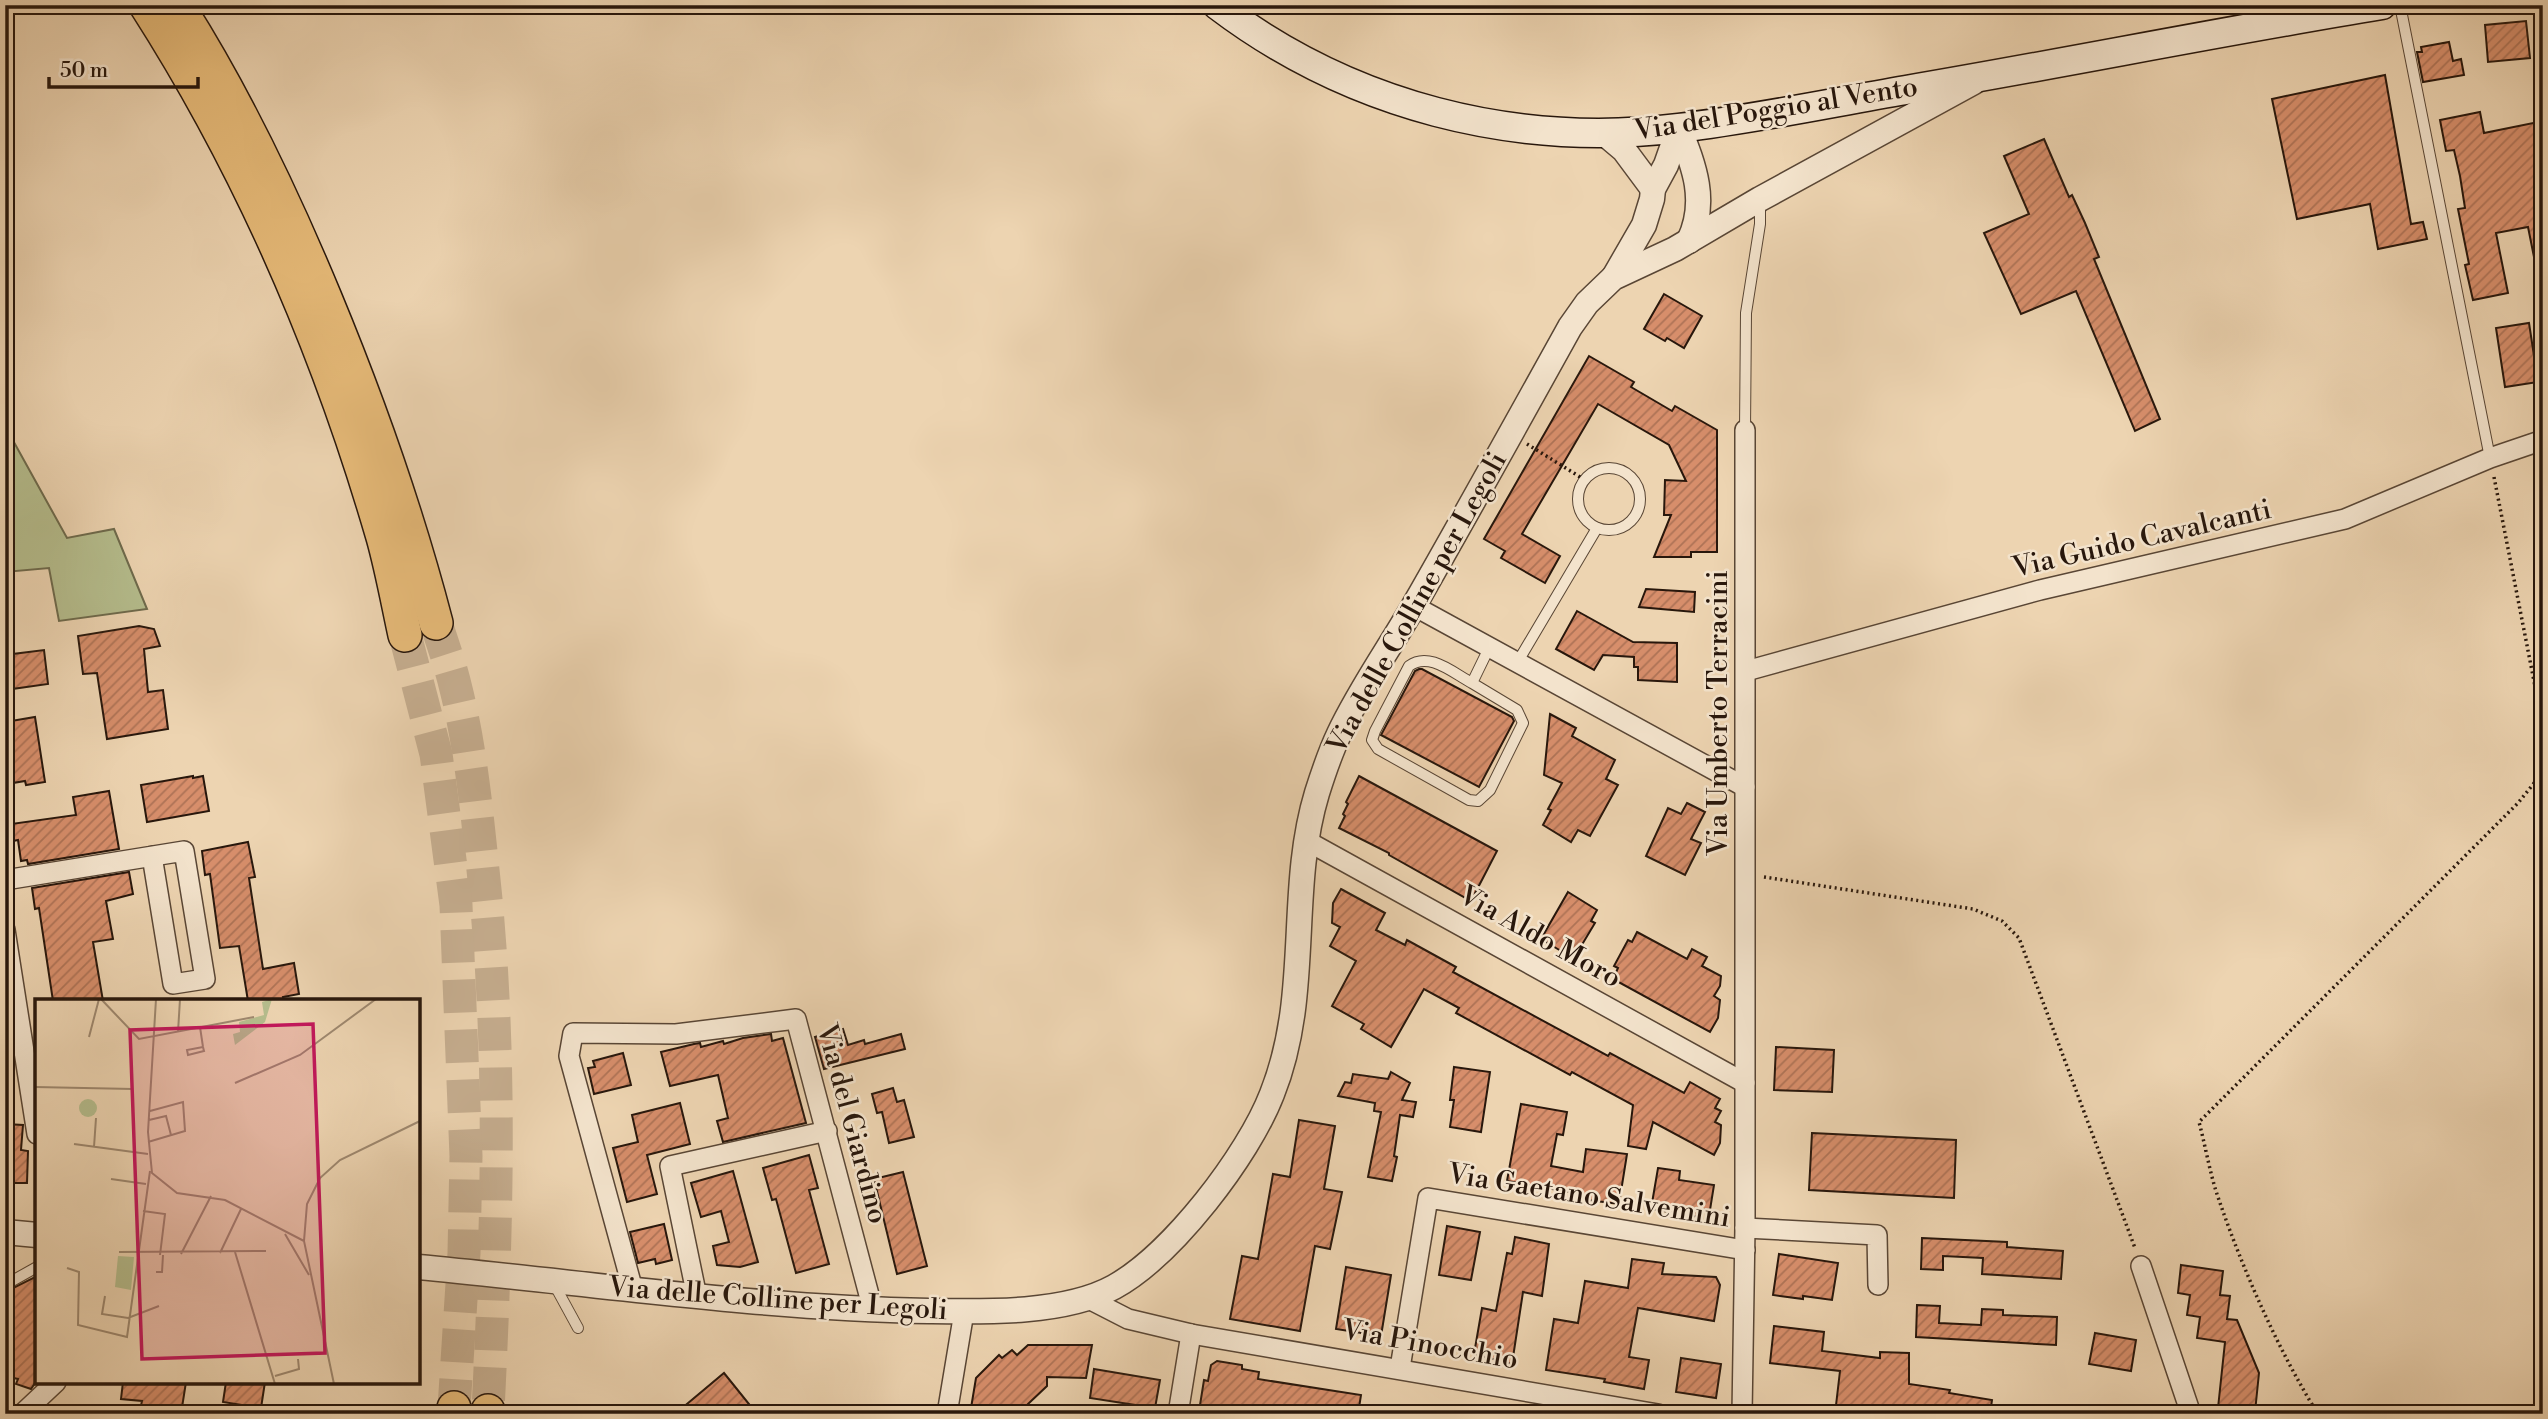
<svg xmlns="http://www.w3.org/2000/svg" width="2548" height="1419" font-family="'Libre Bodoni',serif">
<defs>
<pattern id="building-hatch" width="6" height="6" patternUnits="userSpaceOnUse" patternTransform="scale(1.75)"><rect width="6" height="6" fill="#d78e6b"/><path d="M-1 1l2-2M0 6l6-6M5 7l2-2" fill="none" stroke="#ae7356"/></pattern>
</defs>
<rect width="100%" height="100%" fill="#edd4b1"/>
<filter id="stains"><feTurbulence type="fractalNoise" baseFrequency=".00286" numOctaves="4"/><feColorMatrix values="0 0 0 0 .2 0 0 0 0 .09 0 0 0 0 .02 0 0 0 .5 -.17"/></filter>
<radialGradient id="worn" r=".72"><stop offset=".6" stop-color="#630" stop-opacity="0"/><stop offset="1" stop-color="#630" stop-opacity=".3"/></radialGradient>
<!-- green -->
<path fill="#b5bd8d" stroke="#6e6a4c" stroke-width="2" d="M5,426L67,538L114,529L147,609L59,621L49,568L5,572Z"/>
<!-- building -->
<g fill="url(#building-hatch)" stroke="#28170c" stroke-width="2">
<path d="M2526,21L2530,58L2488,62L2485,25Z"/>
<path d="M2449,42L2453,61L2461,59L2464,75L2423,82L2417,52H2422L2421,47Z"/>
<path d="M2385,75L2411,224L2423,222L2427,239L2378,249L2370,204L2297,219L2272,99Z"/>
<path d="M2480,112L2484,133L2543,121V261L2535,262L2528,227L2496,233L2508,293L2473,300L2465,265L2469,264L2458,209L2465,208L2460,176L2454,150L2446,151L2440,120Z"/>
<path d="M2044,139L2069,197L2072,195L2085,223L2099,257L2094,259L2160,419L2135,431L2076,291L2021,314L1984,233L2029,214L2004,156Z"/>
<path d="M1664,294L1702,316L1684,348L1667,338L1665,341L1644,329Z"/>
<path d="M2529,323L2538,382L2505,387L2496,328Z"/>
<path d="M1589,356L1634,382L1631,387L1672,411L1675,406L1717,430V552H1691V557H1654L1671,515H1664L1665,480L1686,481L1669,445L1598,404L1522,534L1560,556L1545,583L1501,558L1505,551L1484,539Z"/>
<path d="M1646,589L1695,592L1694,612L1639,607Z"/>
<path d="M1577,611L1633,642L1677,643V682L1638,680V667H1634V657L1603,655L1594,670L1556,649Z"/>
<path d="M139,626L154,629L160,646L144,649L148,692L163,690L168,729L107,739L97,673L83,674L78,636Z"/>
<path d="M44,650L48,684L5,690V655Z"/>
<path d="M1419,669H1422L1512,717L1514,721L1479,787L1381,735L1415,671Z"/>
<path d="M1550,714L1576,728L1572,736L1615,760L1606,779L1618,785L1590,836L1578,830L1571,842L1543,825L1551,810L1548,809L1562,783L1544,775Z"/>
<path d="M35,717L45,782L26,785L25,781L7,784L5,722Z"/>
<path d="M193,776V778L203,776L209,811L147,822L141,785Z"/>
<path d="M1359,776L1497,851L1471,901L1389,855V853L1339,828L1345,816L1343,814L1348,804L1346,802Z"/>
<path d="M109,791L119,849L28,864L27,860L21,861L18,840L13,841L11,824L76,815L73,797Z"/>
<path d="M1687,803L1705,812L1691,839L1701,843L1685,875L1646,856L1668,808L1681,814Z"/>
<path d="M248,842L255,877L249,878L263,969L294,963L299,994L283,997L284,1001H248L239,946L220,948L210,874L205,875L202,851Z"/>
<path d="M129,872L133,894L106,901L113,939L93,942L103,1001H53L39,908L35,909L32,888Z"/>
<path d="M1341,889L1385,913L1376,930L1405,945L1407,940L1456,967L1453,972L1608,1056L1610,1053L1684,1093L1690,1082L1720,1099L1715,1108L1721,1111L1715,1122L1721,1125L1720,1143L1714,1155L1653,1122L1646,1149L1628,1146L1633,1105L1572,1072L1570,1075L1456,1013L1459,1008L1424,989L1391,1047L1361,1029L1364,1024L1332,1006L1356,961L1330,946L1340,927L1332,923L1333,903Z"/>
<path d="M1568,892L1597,910L1591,921L1595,923L1580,948L1578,946L1571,957L1541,939Z"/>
<path d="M1637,932L1687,959L1692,949L1707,957L1702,966L1721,976L1720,986L1714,996L1720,1000L1718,1018L1710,1032L1613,979L1618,968L1614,966L1628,940L1632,942Z"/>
<path d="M843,1029L848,1045L864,1040L865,1044L901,1034L905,1049L824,1069L815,1037Z"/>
<path d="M771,1034L772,1041L783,1038L806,1123L723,1142L717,1121L728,1118L718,1075L670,1086L661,1052L694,1044L700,1043L701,1047L723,1041L724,1044L743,1038Z"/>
<path d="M1776,1047L1834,1050L1832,1092L1774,1090Z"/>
<path d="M623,1053L631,1085L594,1094L588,1068L595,1067L593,1061Z"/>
<path d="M1454,1067L1490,1072L1481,1132L1450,1127L1454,1100H1450Z"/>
<path d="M1391,1072L1410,1083L1402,1100L1416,1102L1413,1117L1400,1115L1394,1156L1397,1157L1392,1181L1368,1177L1381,1112L1374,1111L1375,1103L1338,1096L1345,1082L1351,1083L1353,1074L1388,1079Z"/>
<path d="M893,1088L897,1102L904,1100L914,1137L889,1143L882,1112L877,1113L872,1094Z"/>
<path d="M680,1103L690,1144L647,1155L657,1194L627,1202L613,1148L638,1142L632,1115Z"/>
<path d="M1521,1104L1567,1112L1563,1135L1557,1134L1551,1166L1583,1172L1586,1149L1627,1154L1619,1204L1580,1199V1194L1507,1181Z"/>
<path d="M1299,1120L1335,1126L1324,1189L1342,1192L1330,1249L1315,1246L1300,1331L1230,1319L1242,1256L1258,1259L1273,1174L1290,1177Z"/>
<path d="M5,1124L23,1125L21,1150L28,1151L27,1183H5Z"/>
<path d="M1812,1133L1956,1140L1954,1198L1809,1190Z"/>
<path d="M809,1155L818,1188L809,1190L829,1264L796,1273L776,1199L772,1200L763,1168Z"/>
<path d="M1658,1168L1680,1171L1679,1180L1714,1185L1710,1210L1702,1209L1700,1217L1651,1209Z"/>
<path d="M733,1171L758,1262L740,1267L717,1265L713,1246L729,1242L721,1211L701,1217L691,1183Z"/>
<path d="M903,1172L927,1266L897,1274L874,1179Z"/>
<path d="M664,1224L672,1260L656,1264L655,1259L638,1263L630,1232Z"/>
<path d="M1447,1226L1480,1232L1471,1280L1439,1275Z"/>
<path d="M1515,1237L1549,1244L1542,1296L1523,1292L1512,1364L1474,1354L1482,1308L1496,1311L1507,1253L1512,1254Z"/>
<path d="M1922,1238L2007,1242V1247L2063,1251L2061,1279L1982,1274L1983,1258L1943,1256V1270L1921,1269Z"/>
<path d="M1779,1254L1838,1263L1832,1300L1803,1296V1299L1773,1295Z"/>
<path d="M1632,1259L1664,1263L1662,1274L1716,1277L1720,1285L1714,1321L1638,1308L1629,1357L1649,1360L1644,1389L1604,1382L1605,1379L1546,1370L1554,1319L1578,1323L1585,1281L1628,1288Z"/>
<path d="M2181,1265L2223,1271L2220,1295L2230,1296L2227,1319L2237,1320L2259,1373L2255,1412L2218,1408L2225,1342L2197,1338L2200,1317L2187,1315L2190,1295L2178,1293Z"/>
<path d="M1346,1267L1391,1275L1381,1336L1336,1329Z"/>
<path d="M37,1276V1380L31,1389L16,1384L18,1379L5,1376V1292Z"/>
<path d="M1917,1305L1940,1306L1939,1323L1981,1325L1982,1309L2003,1310V1315L2057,1317L2056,1345L1916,1337Z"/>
<path d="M1774,1326L1824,1332L1822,1351L1880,1358V1352L1909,1353V1384L1950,1390L1949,1393L1992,1400L1990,1414H1835L1840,1371L1770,1363Z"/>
<path d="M2095,1333L2136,1340L2131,1371L2089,1364Z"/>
<path d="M1028,1345H1092L1086,1378L1047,1377V1386L1028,1404L1033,1414H970L976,1378L999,1355L1002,1358L1012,1350L1017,1355Z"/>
<path d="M1681,1358L1721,1364L1716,1398L1676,1392Z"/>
<path d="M1217,1361L1242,1365V1369L1259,1372L1258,1379L1361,1395L1358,1414H1252L1200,1405L1204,1380L1208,1381L1211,1365Z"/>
<path d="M1094,1369L1160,1380L1155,1408L1090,1398Z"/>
<path d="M724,1373L757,1414H675Z"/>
<path d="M123,1382H186L181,1414L140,1410L142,1401L121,1399Z"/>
<path d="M226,1382H265L261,1408L223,1402Z"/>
</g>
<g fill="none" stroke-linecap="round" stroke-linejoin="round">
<!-- trunk-tunnel -->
<g stroke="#c6ae90" stroke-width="33" stroke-dasharray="33 17" stroke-linecap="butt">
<path d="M436,623C443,645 451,667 456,689C470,745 476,804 482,861C503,1044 497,1228 488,1411"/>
<path d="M405,635L436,754L456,905L466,1156L464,1253L454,1408"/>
</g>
<!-- service casing -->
<g stroke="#594635" stroke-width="12">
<g id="service">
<path d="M2400,5L2490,458"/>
<path d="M1745,430L1746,313L1760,224V201"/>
<circle cx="1609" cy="499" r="31"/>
<path d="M1517,663L1597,528"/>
<path d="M1472,683L1517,710L1523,723L1490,790L1478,801L1469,800L1378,749L1372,740L1375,731L1409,666C1429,651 1453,673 1472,683L1489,648"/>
<path d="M554,1284L578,1328"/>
<path d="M5,1285L37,1267"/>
</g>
</g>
<!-- minor casing -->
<g stroke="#594635" stroke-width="22">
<g id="minor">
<path d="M1414,606L1745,787"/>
<path d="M1746,671L2040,590L2345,519L2490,458L2543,440"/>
<path d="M1307,841L1745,1083"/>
<path d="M5,880L184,851L205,979L173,984L152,856"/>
<path d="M5,930L37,1134"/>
<path d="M1745,1228L1877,1235L1878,1285"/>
<path d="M2141,1266L2191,1414"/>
<path d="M633,1290L569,1056L573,1033L676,1034L796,1019L873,1310"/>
<path d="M697,1297L670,1166L827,1131"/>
<path d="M1087,1298L1128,1319L1191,1334L1658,1414"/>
<path d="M1400,1368L1428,1198L1745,1250"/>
<path d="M22,1414L56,1382"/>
<path d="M947,1414L964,1312"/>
<path d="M1178,1414L1191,1334"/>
<path d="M1742,1414L1745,1228V430"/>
</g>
</g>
<!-- tertiary casing -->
<g stroke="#594635" stroke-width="27">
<g id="tertiary">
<path d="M1679,128C1694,166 1708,201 1689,241"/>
<path d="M1605,134L1624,150L1653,189"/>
<path d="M1614,277L1644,225L1652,199L1653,189L1666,165L1679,128"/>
<path d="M5,1232L37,1235"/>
<path d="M418,1267C589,1283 758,1308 929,1311C984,1312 1065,1314 1114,1287C1172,1255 1248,1156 1272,1094C1312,994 1287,892 1317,793C1323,774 1330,753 1339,734C1360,689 1391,646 1416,602C1468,511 1519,419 1570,327L1587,303L1613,278L1675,249L1760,199L1974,82"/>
</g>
</g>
<!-- secondary casing -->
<g stroke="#28170c" stroke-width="31">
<path id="secondary" d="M1217,5C1350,106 1514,148 1679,128C1755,119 1830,103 1906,90C2065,63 2223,31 2382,5"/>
</g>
<!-- trunk casing -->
<g stroke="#28170c" stroke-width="36">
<g id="trunk">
<path d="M146,5C251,169 329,351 383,537C392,569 398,603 405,635"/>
<path d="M177,5C236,97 283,197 325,298C369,404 407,512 436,623"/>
<path d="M454,1414V1408"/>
<path d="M488,1414V1411"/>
</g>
</g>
<!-- path -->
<g stroke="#28170c" stroke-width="3.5" stroke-dasharray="2 3.5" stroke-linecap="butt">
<path d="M1527,444L1585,480"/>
<path d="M2494,477L2543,727"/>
<path d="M1764,877L1973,909L2002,921L2019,938L2135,1248"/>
<path d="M2318,1414C2279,1352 2243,1270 2219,1200C2210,1175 2206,1148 2199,1122L2518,803L2543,772"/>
</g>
<!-- service -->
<use href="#service" stroke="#f3e3cc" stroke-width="10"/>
<!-- minor -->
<use href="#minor" stroke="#f3e3cc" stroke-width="19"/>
<!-- tertiary -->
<use href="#tertiary" stroke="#f3e3cc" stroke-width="24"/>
<!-- secondary -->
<use href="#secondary" stroke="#f3e3cc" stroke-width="28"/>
<!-- trunk -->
<use href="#trunk" stroke="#e6ba78" stroke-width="33"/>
</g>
<g text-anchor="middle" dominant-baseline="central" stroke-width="5" stroke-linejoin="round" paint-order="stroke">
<!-- street labels -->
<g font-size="28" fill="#28170c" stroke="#f3e3cc">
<text transform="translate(1776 109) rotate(-9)">Via del Poggio al Vento</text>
<text transform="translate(2142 539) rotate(-13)">Via Guido Cavalcanti</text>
<text transform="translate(1417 603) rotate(-61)">Via delle Colline per Legoli</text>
<text transform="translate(1718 713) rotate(-90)">Via Umberto Terracini</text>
<text transform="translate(1540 937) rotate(29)">Via Aldo Moro</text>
<text transform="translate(852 1124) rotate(75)">Via del Giardino</text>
<text transform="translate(1589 1196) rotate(9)">Via Gaetano Salvemini</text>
<text transform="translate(778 1299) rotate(4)">Via delle Colline per Legoli</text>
<text transform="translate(1430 1345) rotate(10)">Via Pinocchio</text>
</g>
</g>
<!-- overview -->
<g transform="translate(35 999)">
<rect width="385" height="385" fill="#edd4b1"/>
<path d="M44 109a9 9 0 1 1 18 0a9 9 0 1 1-18 0Z" fill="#b5bd8d"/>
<path d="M237,0L230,23L200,46L198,35L205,33L204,23L229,16L227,3ZM83,257L99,258L96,291L80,288Z" fill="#b5bd8d"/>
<path fill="none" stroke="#9e886f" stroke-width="2" d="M66,0L104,40L219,18M121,0L113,133L117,174L142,194L190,201L269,242M165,28L168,48L169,52L153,56L152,51L168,48M143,33L145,0M54,38L64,0M200,84L265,56L341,0M0,88L98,90M114,121L131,117L136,136M113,143L150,132L148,103L115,112M39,145L113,155M59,148L61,119M76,180L111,185M108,212L130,215L125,256M250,235L274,276M84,253L231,252M200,253L240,385M185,254L206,210M146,255L176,197M32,269L44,273L43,326L92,338L115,172M121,273H127L128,256M70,297L67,315L93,319L124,307M240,377L264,370L263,360M299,385L269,242L272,205L285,179L305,161L385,122"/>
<path fill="#c2185b" fill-opacity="0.15" stroke="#c2185b" stroke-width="3.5" d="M278,25L290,354L107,360L95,31Z"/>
<rect width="385" height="385" fill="none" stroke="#28170c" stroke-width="3.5"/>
</g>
<!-- margin -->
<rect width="2548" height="1419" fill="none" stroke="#edd4b1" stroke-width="28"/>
<rect x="7" y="7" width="2534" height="1405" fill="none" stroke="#28170c" stroke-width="3.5"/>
<rect x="14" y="14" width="2520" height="1391" fill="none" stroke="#28170c" stroke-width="2"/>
<!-- scale -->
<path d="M49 77v10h149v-10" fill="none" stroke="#28170c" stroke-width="3.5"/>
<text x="60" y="77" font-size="21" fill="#28170c" stroke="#f3e3cc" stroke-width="5" paint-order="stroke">50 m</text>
<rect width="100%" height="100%" filter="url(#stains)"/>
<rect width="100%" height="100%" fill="url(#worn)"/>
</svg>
